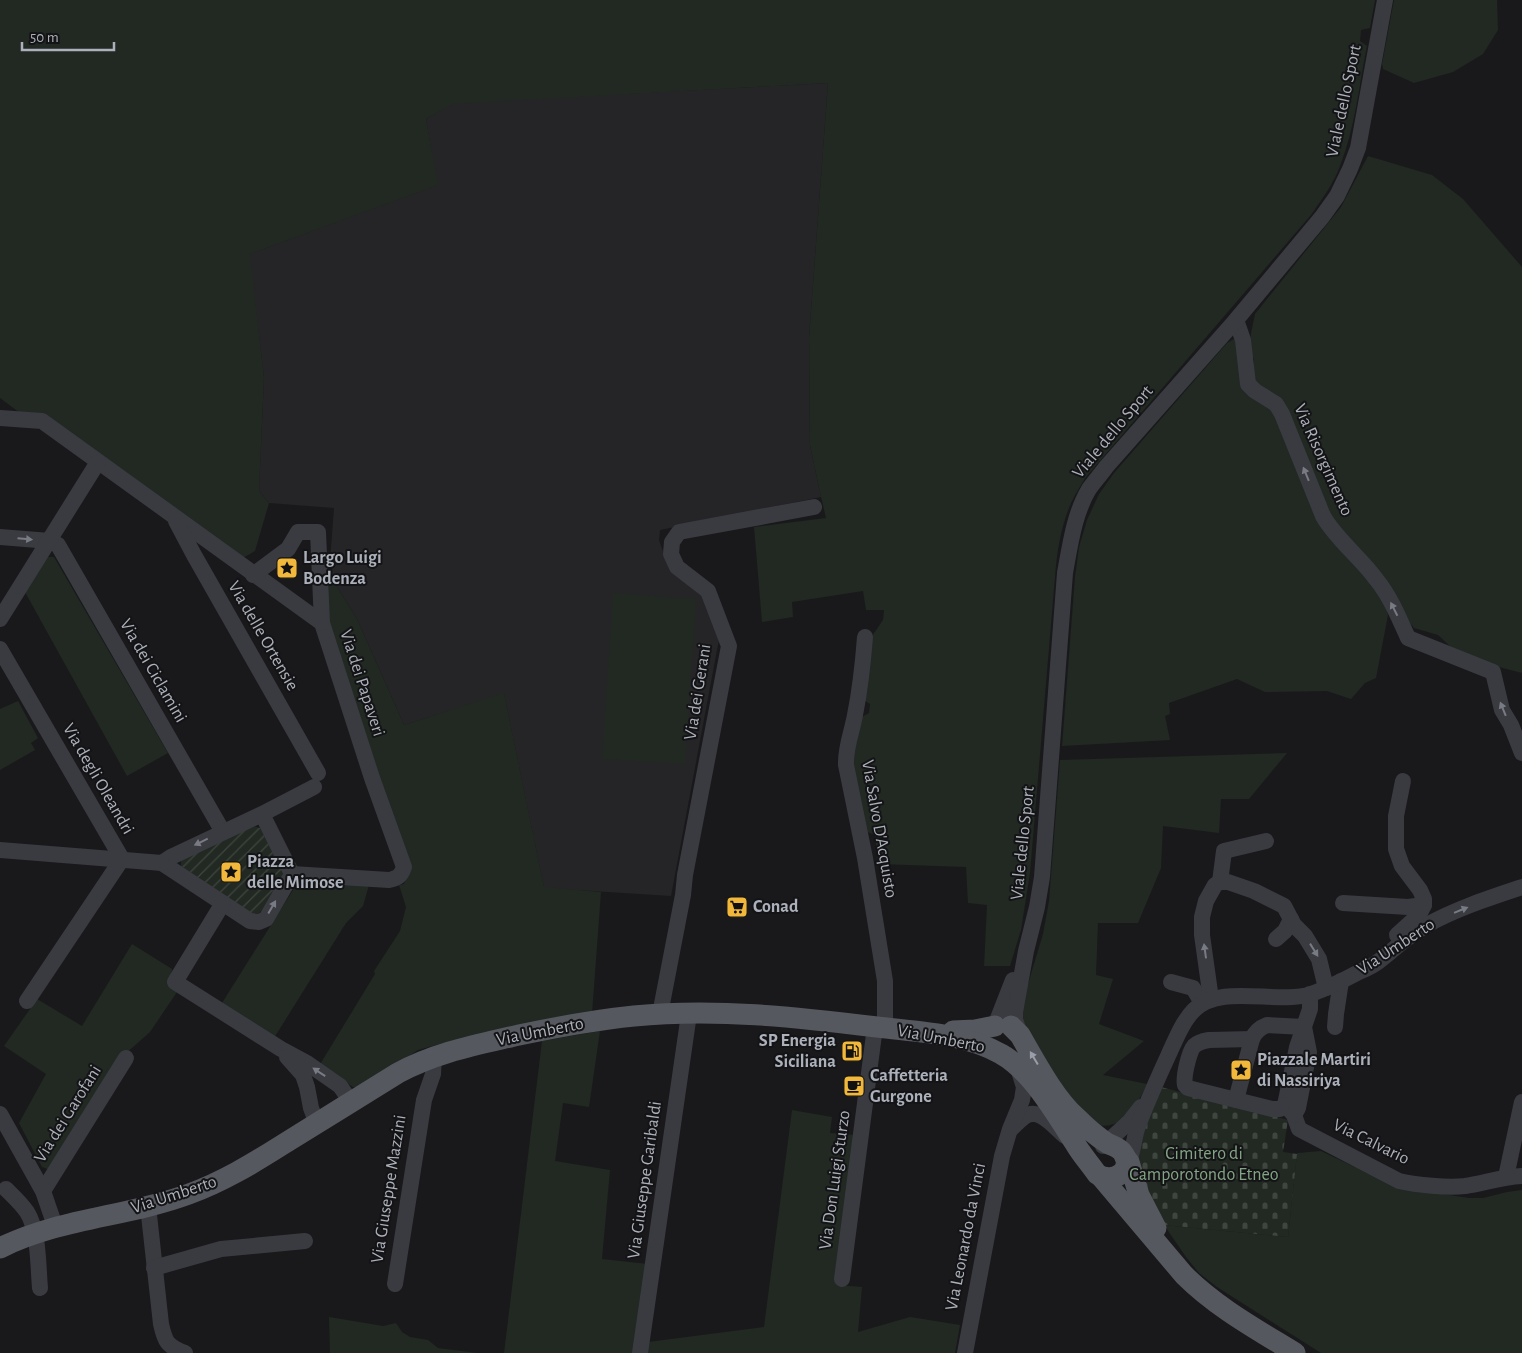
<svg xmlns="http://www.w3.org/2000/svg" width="1522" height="1353" font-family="'Alegreya Sans',sans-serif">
<defs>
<pattern id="cemetery-stones" width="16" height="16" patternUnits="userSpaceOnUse" patternTransform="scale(1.25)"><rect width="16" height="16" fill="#212922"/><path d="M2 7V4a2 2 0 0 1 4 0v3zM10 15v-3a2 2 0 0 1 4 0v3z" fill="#3f4640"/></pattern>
<pattern id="garden-furrows" width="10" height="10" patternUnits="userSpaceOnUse" patternTransform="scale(1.25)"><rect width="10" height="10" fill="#212922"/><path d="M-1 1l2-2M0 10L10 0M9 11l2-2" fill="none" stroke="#3f4640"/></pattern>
</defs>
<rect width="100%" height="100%" fill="#19191b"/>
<!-- built -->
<path fill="#252528" d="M828,83L809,338L810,445L821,497L660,530L659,540L665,557L702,593L720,634L671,896L544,888L504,694L404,725L357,619L329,574L334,508L269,503L259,491L264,378L249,254L437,185L426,119L453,103Z"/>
<!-- grass -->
<g fill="#212922">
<path d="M0,0H1375L1370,28L1361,30L1360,41L1367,46C1359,86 1355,128 1340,166C1334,183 1322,199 1311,215L1086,477C1081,485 1076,493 1072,501C1061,525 1057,551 1055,577L1030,873L1021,930L1010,966H984L987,905L968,903L966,867L878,864L875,835L863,830L850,760L860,718L869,713L870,704L862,699L872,636L883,620L884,610H866L863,591L792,602L793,617L762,622L754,527L826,518L821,497L810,445L809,338L828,83L453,104L426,119L438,185L250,254L264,378L259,491L269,503L255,551L243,558L20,413L0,398Z"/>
<path d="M1394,0H1497L1498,30L1483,54L1453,72L1414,83L1383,69L1382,64Z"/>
<path d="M1368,156L1432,175L1463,199L1522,267V673L1499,667L1453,649L1438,635L1414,628L1329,520L1283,404L1254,382V359L1250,351L1251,333L1255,314L1341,207Z"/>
<path d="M1234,339L1238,343L1240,363L1274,410L1324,527L1385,601L1388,615L1376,678L1365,683L1351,699L1327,691L1265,692L1237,679L1169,703L1170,714L1165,716L1170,740L1062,746L1075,577L1079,547L1087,520L1099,494L1114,473L1227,343Z"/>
<path d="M48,557H54L168,753L127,776L25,592Z"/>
<path d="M329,574L357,619L404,725L504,693L544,887L601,892L592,1014L440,1044L418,1050L363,1087H353L319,1066L375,974L374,971L400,931L406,907L399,885L404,884L408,872L326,623Z"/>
<path d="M613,593L696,599L685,764L602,759Z"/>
<path d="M18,701L38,738L31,743L35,750L0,770V709Z"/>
<path d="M1287,753L1249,799H1221L1219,833L1163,826L1161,868L1138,923H1098L1096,975L1113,979L1099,1024L1144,1041L1103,1075L1147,1084C1135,1110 1118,1137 1085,1121L1026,1031L1021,1007L1043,934L1049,901L1060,760Z"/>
<path d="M298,882L369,885L363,906L346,923L274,1038L222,1003Z"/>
<path d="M132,944L172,969L171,979L177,992L150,1032L124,1055L50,1170L42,1167L19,1123L46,1074L4,1046L37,999L82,1026Z"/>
<path d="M600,1031L589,1107L563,1103L555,1161L610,1170L602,1259L648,1264L636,1353H504L542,1041Z"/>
<path d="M792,1110L832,1117L830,1133L855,1135L837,1285L862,1287L858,1332L910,1317L960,1325L955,1353H646L648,1342L764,1327Z"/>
<path d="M1321,1151L1397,1187L1469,1198H1483L1507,1192L1522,1190V1353H1321L1217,1287L1199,1273L1186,1257L1164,1225L1288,1237L1297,1153Z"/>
<path d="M329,1317L383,1326L396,1323L402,1332L410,1337L428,1340L438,1348L477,1353H330Z"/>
</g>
<!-- cemetery -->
<path fill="url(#cemetery-stones)" d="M1161,1087L1288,1120L1283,1152L1297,1154L1288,1237L1164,1225L1136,1164L1140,1136Z"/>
<!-- garden -->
<path fill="url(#garden-furrows)" d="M253,826L260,828L283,871L282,877L262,910L259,913L253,914L181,866V861L184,858Z"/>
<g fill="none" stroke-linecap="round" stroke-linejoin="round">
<!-- minor -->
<g stroke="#3a3b40" stroke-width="16">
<path d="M1236,320L1243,340L1248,384L1255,391L1276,404L1282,414L1323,516C1336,539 1360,557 1376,579C1390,596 1399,618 1408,638L1493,672L1502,710L1511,725L1522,753"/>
<path d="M0,418L42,421L322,623L372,778L404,867C401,876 398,878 389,880L292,874"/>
<path d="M176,521L194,555L318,773"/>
<path d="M0,537L50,541L58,545L223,832"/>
<path d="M253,575L288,549L298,532H318L322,623"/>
<path d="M0,619L98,462"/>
<path d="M865,637C863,663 860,690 855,715C852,732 845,749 846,765L865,858L885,981V1028"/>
<path d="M0,649L122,859L27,1001"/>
<path d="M262,814L292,874L266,919L259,922L250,921L162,863L171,857L262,814L314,787"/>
<path d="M0,850L162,863"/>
<path d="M1220,882L1224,851L1266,841"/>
<path d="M223,903L175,982L281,1049L307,1063L340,1086L351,1102"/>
<path d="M1343,903L1408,907L1424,905"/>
<path d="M1397,935L1419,915L1424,905V899L1420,890L1402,866L1396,849V816L1403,781"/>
<path d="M1276,939L1285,931L1291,919"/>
<path d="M1171,982L1193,988L1202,1003"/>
<path d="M1310,994V1009L1297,1047L1285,1105L1294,1115L1299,1129L1399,1181C1417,1185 1447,1188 1465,1186C1484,1183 1502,1177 1522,1176"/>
<path d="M1211,999L1202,935V917L1206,901L1215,885L1220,882H1228L1254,891L1284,906L1294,925L1305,936L1319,959L1326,988"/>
<path d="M660,1014L683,895L685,875L729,646L708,591L677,567L671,554L672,542L679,532L814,507"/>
<path d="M995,1026L1013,980"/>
<path d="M1335,1027L1336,1014L1341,981"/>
<path d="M1020,1035L1015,1019V1012L1026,951L1037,907L1042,877L1065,573C1070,546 1074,514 1089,489C1094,482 1101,474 1106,467L1236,320L1322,217L1337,196L1350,169L1358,148L1385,0"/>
<path d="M1252,1039L1209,1040C1203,1041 1198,1042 1194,1046C1189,1052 1183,1077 1185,1085L1188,1088L1272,1109H1280L1285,1105"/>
<path d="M287,1057L303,1075L307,1087L311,1108L317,1124"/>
<path d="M1236,1100L1252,1039C1255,1032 1259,1028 1267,1025L1304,1027L1309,1052L1298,1108L1294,1115"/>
<path d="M0,1114L43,1191L55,1226"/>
<path d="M1012,1128C1016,1124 1020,1120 1024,1117C1039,1106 1054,1127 1065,1136"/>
<path d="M1103,1146L1130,1121L1141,1107"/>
<path d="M1125,1168C1133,1157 1133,1142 1137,1129C1146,1104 1157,1080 1168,1056C1175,1041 1182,1022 1194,1010C1221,983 1277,1005 1311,994C1328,988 1344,980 1359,972C1366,969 1373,966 1379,961C1395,949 1409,934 1427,925C1455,909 1492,897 1522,887"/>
<path d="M1506,1177L1522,1102"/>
<path d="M6,1189C13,1196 21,1203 27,1212C39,1231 38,1266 40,1288"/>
<path d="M43,1191L126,1058"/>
<path d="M148,1206L161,1324C165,1342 167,1346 185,1353"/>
<path d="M154,1268L221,1249L305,1241"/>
<path d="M842,1279L875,1027"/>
<path d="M395,1284L424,1100L433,1074L434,1056"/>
<path d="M640,1353L689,1014"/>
<path d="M965,1353L1002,1156L1010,1129L1022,1100L1024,1087L1018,1068"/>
</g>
<!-- major -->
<g stroke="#56585f" stroke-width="21">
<path d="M953,1031L975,1030L995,1026"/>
<path d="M1125,1157L1129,1162L1139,1195L1156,1228"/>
<path d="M1102,1178L1184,1275C1216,1307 1256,1329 1295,1353"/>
<path d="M0,1248C60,1218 127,1217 189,1194C222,1182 252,1164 282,1145C321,1121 359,1097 398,1073C437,1052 476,1045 519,1035C557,1027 595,1020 634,1016C715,1008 796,1017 877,1027C917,1032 965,1033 1001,1054C1032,1071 1057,1116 1076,1145C1082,1155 1090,1164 1097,1174C1113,1185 1135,1170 1123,1153C1119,1147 1112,1146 1107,1143C1096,1136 1086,1127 1077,1118C1055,1099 1035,1061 1020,1035L1011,1026"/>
</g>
</g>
<!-- one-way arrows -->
<defs><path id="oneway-solid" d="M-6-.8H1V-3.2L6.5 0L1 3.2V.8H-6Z" transform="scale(1.25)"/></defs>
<g fill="#787b83">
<use href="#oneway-solid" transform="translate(1306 474) rotate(-112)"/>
<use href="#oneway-solid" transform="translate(25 539) rotate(5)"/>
<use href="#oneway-solid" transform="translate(1394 609) rotate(-117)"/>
<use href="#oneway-solid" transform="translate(1503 709) rotate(-112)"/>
<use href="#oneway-solid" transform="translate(201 842) rotate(154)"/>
<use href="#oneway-solid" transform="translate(272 907) rotate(-60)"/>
<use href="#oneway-solid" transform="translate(1461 910) rotate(-22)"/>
<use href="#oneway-solid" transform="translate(1314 950) rotate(58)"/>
<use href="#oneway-solid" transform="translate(1205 951) rotate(-98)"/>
<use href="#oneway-solid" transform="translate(319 1072) rotate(-146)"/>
</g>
<use fill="#9a9ea8" href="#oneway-solid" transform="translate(1034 1058) rotate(-121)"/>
<!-- icons -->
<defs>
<g id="sight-square" transform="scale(1.125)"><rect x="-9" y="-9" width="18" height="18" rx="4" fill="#f1b83b" stroke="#141416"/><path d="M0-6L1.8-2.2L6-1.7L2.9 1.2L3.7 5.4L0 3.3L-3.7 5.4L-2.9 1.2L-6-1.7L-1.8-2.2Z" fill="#111"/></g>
<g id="supermarket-square" transform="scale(1.125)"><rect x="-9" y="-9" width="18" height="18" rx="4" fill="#f1b83b" stroke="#141416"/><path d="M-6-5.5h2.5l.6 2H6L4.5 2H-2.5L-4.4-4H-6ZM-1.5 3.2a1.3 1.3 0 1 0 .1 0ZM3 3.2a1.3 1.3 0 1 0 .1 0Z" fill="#111"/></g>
<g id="fuel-square" transform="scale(1.125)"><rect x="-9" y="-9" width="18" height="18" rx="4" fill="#f1b83b" stroke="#141416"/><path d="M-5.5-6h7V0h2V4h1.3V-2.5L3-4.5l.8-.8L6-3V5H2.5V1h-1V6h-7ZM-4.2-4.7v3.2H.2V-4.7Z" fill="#111"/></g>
<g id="cafe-square" transform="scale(1.125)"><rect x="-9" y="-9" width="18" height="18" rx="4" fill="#f1b83b" stroke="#141416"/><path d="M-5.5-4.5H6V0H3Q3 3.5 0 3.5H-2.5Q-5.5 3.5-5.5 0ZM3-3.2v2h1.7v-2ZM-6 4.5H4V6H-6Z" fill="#111"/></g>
</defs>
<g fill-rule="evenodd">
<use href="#sight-square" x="287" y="568"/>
<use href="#sight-square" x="231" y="872"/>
<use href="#supermarket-square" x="737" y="907"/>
<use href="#fuel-square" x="852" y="1051"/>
<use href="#sight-square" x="1241" y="1070"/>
<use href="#cafe-square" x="854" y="1086"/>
</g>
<g text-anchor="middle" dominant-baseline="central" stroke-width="4" stroke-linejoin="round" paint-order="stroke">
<!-- street labels -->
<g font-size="18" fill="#abb0ba" stroke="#141416">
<text transform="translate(1344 101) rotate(-78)">Viale dello Sport</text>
<text transform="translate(1113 432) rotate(-50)">Viale dello Sport</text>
<text transform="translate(1323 460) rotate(66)">Via Risorgimento</text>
<text transform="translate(263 636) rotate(60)">Via delle Ortensie</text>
<text transform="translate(153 671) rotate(60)">Via dei Ciclamini</text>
<text transform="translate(362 683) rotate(72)">Via dei Papaveri</text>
<text transform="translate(698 692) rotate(-81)">Via dei Gerani</text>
<text transform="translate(98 779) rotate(60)">Via degli Oleandri</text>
<text transform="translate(879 829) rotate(80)">Via Salvo D'Acquisto</text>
<text transform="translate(1023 843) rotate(-84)">Viale dello Sport</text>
<text transform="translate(1396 947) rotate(-33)">Via Umberto</text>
<text transform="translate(540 1032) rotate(-11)">Via Umberto</text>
<text transform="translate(941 1039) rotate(11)">Via Umberto</text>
<text transform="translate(68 1114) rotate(-58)">Via dei Garofani</text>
<text transform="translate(1371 1142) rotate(26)">Via Calvario</text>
<text transform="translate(645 1180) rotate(-82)">Via Giuseppe Garibaldi</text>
<text transform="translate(835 1180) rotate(-82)">Via Don Luigi Sturzo</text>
<text transform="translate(389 1189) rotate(-81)">Via Giuseppe Mazzini</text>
<text transform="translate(174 1195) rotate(-18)">Via Umberto</text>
<text transform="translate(966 1237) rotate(-79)">Via Leonardo da Vinci</text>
</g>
<!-- poi labels -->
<g font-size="18" font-weight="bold" fill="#abb0ba" stroke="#141416" text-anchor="start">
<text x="303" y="558">Largo Luigi<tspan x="303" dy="21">Bodenza</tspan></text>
<text x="247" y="862">Piazza<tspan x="247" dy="21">delle Mimose</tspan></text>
<text x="753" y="907">Conad</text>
<text x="836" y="1041" text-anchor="end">SP Energia<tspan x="836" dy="21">Siciliana</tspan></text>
<text x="1257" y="1060">Piazzale Martiri<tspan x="1257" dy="21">di Nassiriya</tspan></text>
<text x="870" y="1076">Caffetteria<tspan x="870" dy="21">Gurgone</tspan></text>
</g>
<!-- park labels -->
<g font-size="18" fill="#83a585" stroke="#141416">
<text x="1204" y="1154">Cimitero di<tspan x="1204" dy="21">Camporotondo Etneo</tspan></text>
</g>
</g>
<!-- scale -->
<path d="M22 42v8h92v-8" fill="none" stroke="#abb0ba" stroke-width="2.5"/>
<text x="30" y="42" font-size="15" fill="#abb0ba" stroke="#141416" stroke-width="4" paint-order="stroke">50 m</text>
</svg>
